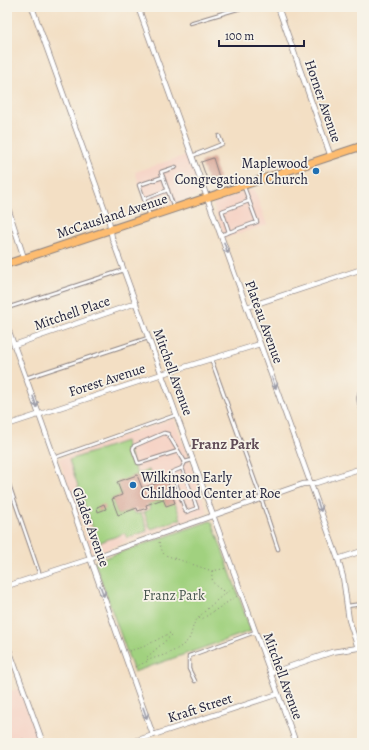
<svg xmlns="http://www.w3.org/2000/svg" width="369" height="750" font-family="Alegreya,serif">
<rect width="100%" height="100%" fill="#f7f3e8"/>
<filter id="ink" filterUnits="userSpaceOnUse"><feTurbulence type="fractalNoise" baseFrequency=".025" numOctaves="2"/><feDisplacementMap in="SourceGraphic" scale="8" xChannelSelector="R" yChannelSelector="G"/><feConvolveMatrix kernelMatrix="1 2 1 2 8 2 1 2 1" color-interpolation-filters="sRGB"/></filter>
<filter id="wash" filterUnits="userSpaceOnUse"><feTurbulence type="fractalNoise" baseFrequency=".012" numOctaves="4" result="noise"/><feDisplacementMap in="SourceGraphic" scale="16" xChannelSelector="R" yChannelSelector="G"/><feGaussianBlur stdDeviation="0.9" result="paint"/><feColorMatrix in="noise" values="0 0 0 0 0 0 0 0 0 0 0 0 0 0 0 0 0 1.4 0 .05"/><feComposite in="paint" operator="in"/></filter>
<g filter="url(#wash)">
<rect width="100%" height="100%" fill="#f3dfc4"/>
<!-- built -->
<g fill="#f6d2c4">
<path d="M189,154L201,193L198,196L149,212L135,172Z"/>
<path d="M254,189L267,225L225,238L213,205V202Z"/>
<path d="M174,418L208,513L93,554L92,552L59,459Z"/>
<path d="M20,688L39,743H7V692Z"/>
</g>
<!-- green -->
<g fill="#a1d17f" stroke="#627a5d">
<path d="M125,441L137,474L149,470L150,472L138,477L137,475L118,482L122,495L112,499L118,515L131,510L134,513L135,512L136,514L141,513L147,528L146,529L147,531L127,538L125,533L98,543L69,460Z"/>
<path d="M163,499L175,503L181,519L151,529V527L150,528L144,512L150,509L148,504Z"/>
<path d="M210,521L212,522L213,524L251,631L134,672L95,563L96,561Z"/>
</g>
<g id="blocks">
<!-- building -->
<g fill="#d19787">
<path d="M213,158L219,177L217,180L208,182L201,162Z"/>
<path d="M137,475L142,488L158,483L157,480L166,477L175,503L166,506L163,499L146,505L147,508L138,511L137,508L118,515L112,499L122,495L117,482Z"/>
<path d="M104,504L106,509L98,512L97,507Z"/>
</g>
</g>
</g>
<g filter="url(#ink)">
<use href="#blocks" fill-opacity="0" stroke="#8a8080" stroke-width="1"/>
<g fill="none" stroke-linecap="round" stroke-linejoin="round">
<!-- service casing -->
<g stroke="#8a8080" stroke-width="4.5">
<g id="service">
<path d="M190,23L244,7"/>
<path d="M192,156L222,144L219,136"/>
<path d="M163,177L161,172L176,167"/>
<path d="M144,199L168,190"/>
<path d="M150,216L139,185L163,177L174,208"/>
<path d="M229,232L222,211L249,201"/>
<path d="M221,235L257,222L244,187"/>
<path d="M7,308L124,270"/>
<path d="M211,359L261,498L278,549"/>
<path d="M26,378L148,338"/>
<path d="M178,451L140,463H138L133,449L134,446L164,433L168,434L185,462L192,460"/>
<path d="M54,458L176,415"/>
<path d="M182,468L197,508L186,512L172,472L182,468L185,462"/>
<path d="M7,479L40,575"/>
<path d="M347,606L362,604"/>
<path d="M195,681L189,669V656L192,655L255,632"/>
<path d="M16,743L23,741L24,743"/>
</g>
</g>
<!-- minor casing -->
<g stroke="#8a8080" stroke-width="6">
<g id="minor">
<path d="M32,7L109,221L112,238L296,743"/>
<path d="M138,7L338,559L343,577L345,591L347,606L349,620L358,648"/>
<path d="M278,7L331,157"/>
<path d="M7,205L24,258"/>
<path d="M247,307L362,269"/>
<path d="M7,326L26,378L153,735"/>
<path d="M14,345L136,303"/>
<path d="M362,389C358,397 359,402 362,409"/>
<path d="M7,425L162,374L260,344"/>
<path d="M338,559L362,551"/>
<path d="M7,586L87,560L303,484L316,483L362,468"/>
<path d="M7,644L43,743"/>
<path d="M271,673L332,652L358,648H362"/>
<path d="M129,743L278,694"/>
</g>
</g>
<!-- primary casing -->
<g stroke="#8a8080" stroke-width="9">
<path id="primary" d="M7,264L362,146"/>
</g>
<!-- path -->
<g stroke="#8a8080" stroke-width="1" stroke-dasharray="1 3" stroke-linecap="butt">
<path d="M159,542L163,553L165,555L212,571C211,584 215,586 225,592"/>
<path d="M212,571L227,568"/>
<path d="M199,618L202,619L237,596"/>
<path d="M129,651L143,647L170,633L172,635L146,658L148,660C161,656 176,652 185,643C192,638 191,631 194,624C198,615 225,593 234,587"/>
<path d="M135,667L148,661"/>
</g>
<!-- service -->
<use href="#service" stroke="#fff" stroke-width="2.5"/>
<!-- minor -->
<use href="#minor" stroke="#fff" stroke-width="4.5"/>
<!-- primary -->
<use href="#primary" stroke="#fdbc6f" stroke-width="7"/>
</g>
<!-- one-way arrows -->
<defs><path id="oneway-shaft" d="M-6 0H5M1.5-3L5.5 0L1.5 3" fill="none" stroke-width="1.6" stroke-linecap="round" stroke-linejoin="round"/></defs>
<g stroke="#9c9ca7">
<use href="#oneway-shaft" transform="translate(226 248) rotate(70)"/>
<use href="#oneway-shaft" transform="translate(274 383) rotate(70)"/>
<use href="#oneway-shaft" transform="translate(35 402) rotate(71)"/>
<use href="#oneway-shaft" transform="translate(319 506) rotate(70)"/>
<use href="#oneway-shaft" transform="translate(102 591) rotate(71)"/>
<use href="#oneway-shaft" transform="translate(145 713) rotate(71)"/>
</g>
</g>
<!-- markers -->
<g fill="#1f6fb2" stroke="#f7f3e8" stroke-width="1.5">
<circle cx="316" cy="171" r="4"/>
<circle cx="133" cy="485" r="4"/>
</g>
<g text-anchor="middle" dominant-baseline="central" stroke-width="3.5" stroke-linejoin="round" paint-order="stroke">
<!-- street labels -->
<g font-size="14" fill="#22223b" stroke="#f7f3e8">
<text transform="translate(323 101) rotate(71)">Horner Avenue</text>
<text transform="translate(112 216) rotate(-18)">McCausland Avenue</text>
<text transform="translate(72 313) rotate(-19)">Mitchell Place</text>
<text transform="translate(264 322) rotate(70)">Plateau Avenue</text>
<text transform="translate(173 372) rotate(70)">Mitchell Avenue</text>
<text transform="translate(107 380) rotate(-18)">Forest Avenue</text>
<text transform="translate(91 527) rotate(70)">Glades Avenue</text>
<text transform="translate(283 676) rotate(70)">Mitchell Avenue</text>
<text transform="translate(200 708) rotate(-18)">Kraft Street</text>
</g>
<!-- poi labels -->
<g font-size="14" fill="#22223b" stroke="#f7f3e8" text-anchor="end">
<text x="308" y="163">Maplewood<tspan x="308" dy="16">Congregational Church</tspan></text>
<text x="141" y="477" text-anchor="start">Wilkinson Early<tspan x="141" dy="16">Childhood Center at Roe</tspan></text>
</g>
<!-- park labels -->
<g font-size="14" fill="#48574f" stroke="#f7f3e8">
<text x="174" y="595">Franz Park</text>
</g>
<!-- neighbourhood labels -->
<g font-size="15" font-weight="bold" fill="#5f4b56" stroke="#f7f3e8">
<text x="225" y="444">Franz Park</text>
</g>
</g>
<!-- margin -->
<rect width="369" height="750" fill="none" stroke="#f7f3e8" stroke-width="24"/>
<!-- scale -->
<path d="M219 40v6h85v-6" fill="none" stroke="#22223b" stroke-width="2"/>
<text x="225" y="40" font-size="12" fill="#22223b" stroke="#f7f3e8" stroke-width="3" paint-order="stroke">100 m</text>
</svg>
